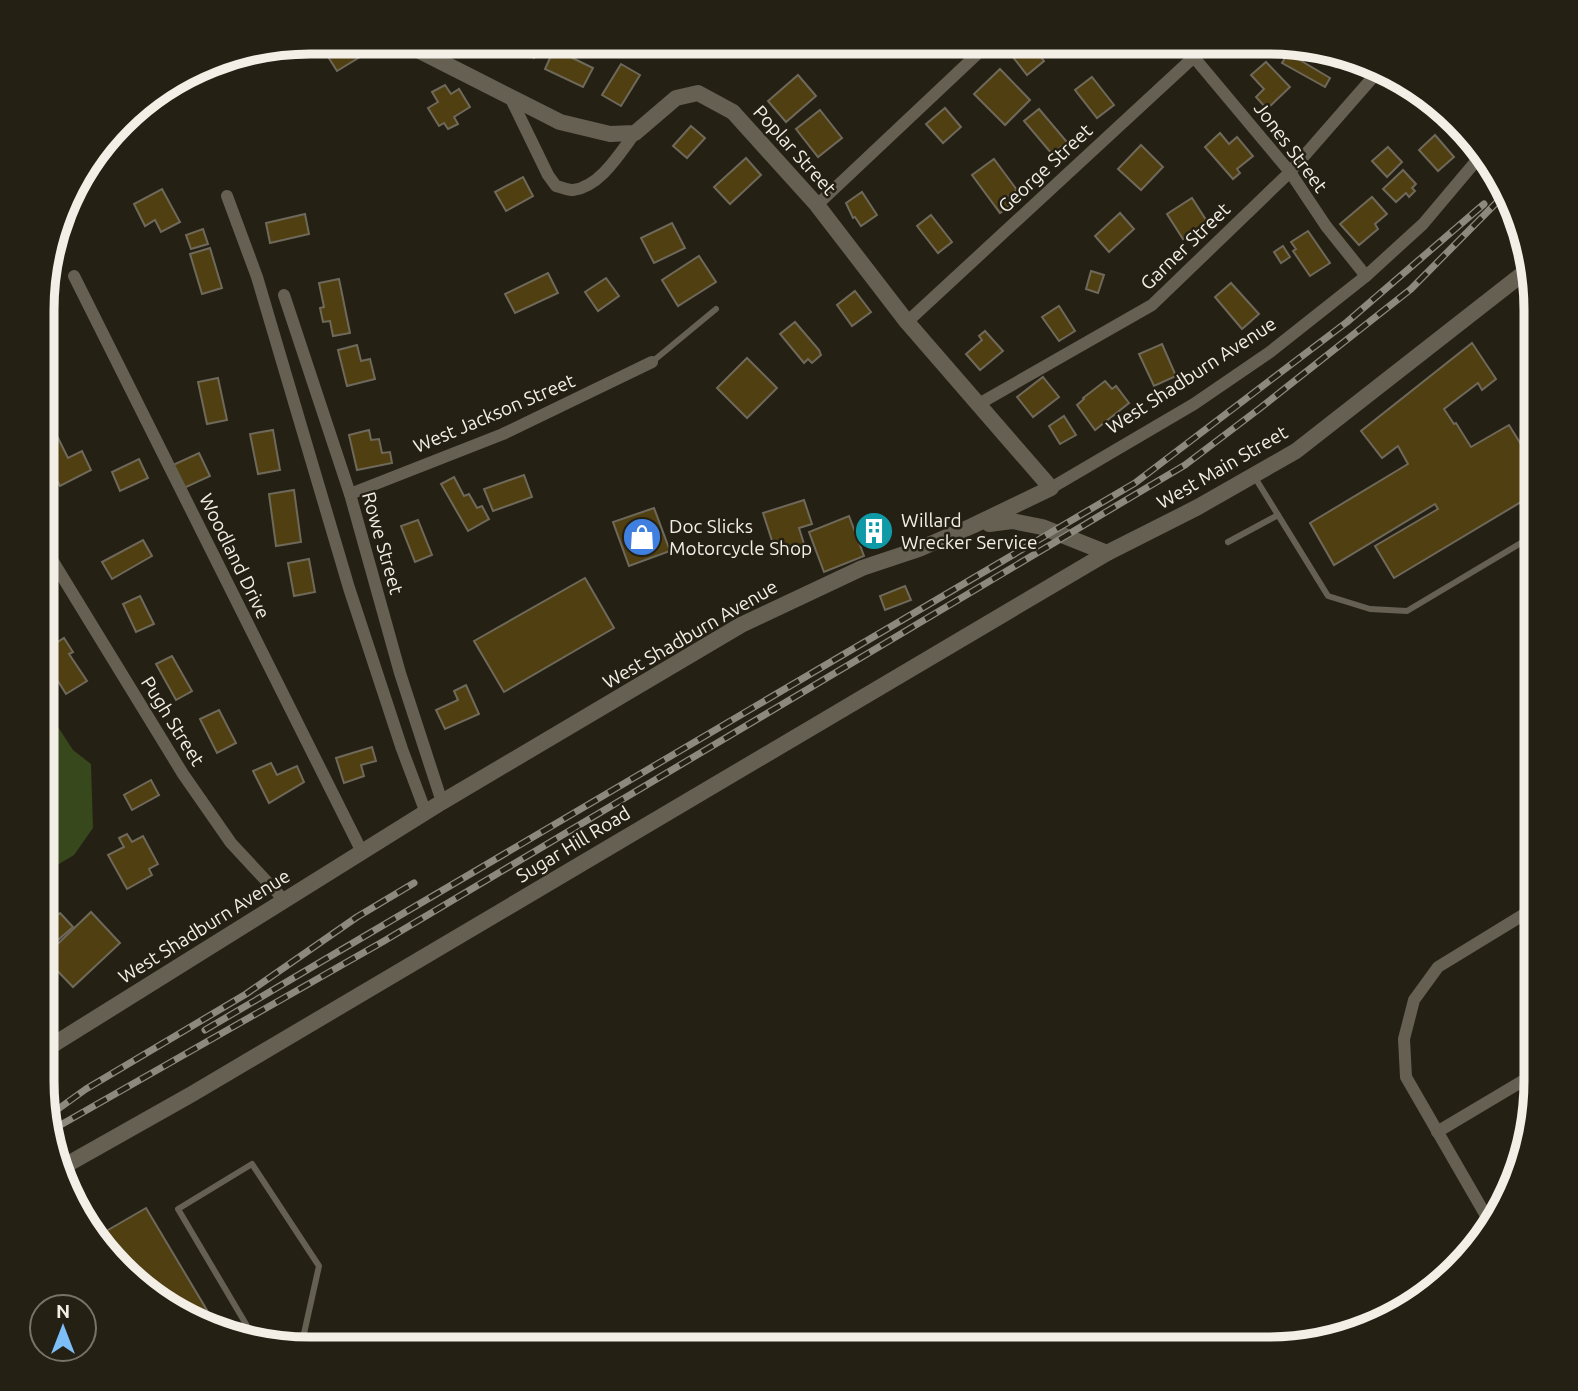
<svg xmlns="http://www.w3.org/2000/svg" width="1578" height="1391" font-family="Ubuntu,sans-serif">
<rect width="100%" height="100%" fill="#252014"/>
<!-- green -->
<path fill="#36481c" d="M45,707L73,750L91,764L93,828L74,855L44,873Z"/>
<!-- building -->
<g fill="#503f11" stroke="#6e695b" stroke-width="2">
<path d="M323,42H351L360,57L337,71L320,44Z"/>
<path d="M506,42H541L534,58L505,45Z"/>
<path d="M1020,42H1029L1044,61L1027,75L1009,52Z"/>
<path d="M554,49L593,68L583,87L545,69Z"/>
<path d="M1319,52L1343,58L1336,67L1318,54Z"/>
<path d="M1288,53L1330,78L1325,87L1282,63Z"/>
<path d="M1266,62L1290,87L1267,109L1256,97L1264,89L1251,75Z"/>
<path d="M621,64L640,75L621,106L602,95Z"/>
<path d="M1000,69L1030,100L1005,125L974,94Z"/>
<path d="M798,75L816,96L786,122L768,101Z"/>
<path d="M1092,77L1114,105L1097,118L1075,90Z"/>
<path d="M445,85L451,94L459,89L470,107L454,117L458,124L448,129L444,123L439,126L428,108L438,102L432,92Z"/>
<path d="M945,108L961,127L943,143L926,124Z"/>
<path d="M1039,109L1067,142L1052,154L1024,121Z"/>
<path d="M820,110L842,138L818,157L796,129Z"/>
<path d="M691,126L705,138L687,158L673,146Z"/>
<path d="M1220,133L1229,144L1237,137L1253,156L1237,169L1240,173L1233,179L1205,147Z"/>
<path d="M1435,135L1454,157L1438,171L1419,150Z"/>
<path d="M1141,145L1163,167L1141,190L1118,169Z"/>
<path d="M1388,147L1402,162L1387,177L1372,161Z"/>
<path d="M746,158L761,175L730,204L714,187Z"/>
<path d="M994,159L1017,190L1007,197L1012,204L1000,213L972,175Z"/>
<path d="M1403,170L1416,184L1412,188L1415,191L1409,197L1406,193L1396,202L1383,189Z"/>
<path d="M523,177L533,196L506,211L495,192Z"/>
<path d="M162,189L180,222L161,232L155,220L145,226L134,204Z"/>
<path d="M862,192L877,215L861,226L855,217L853,218L846,203Z"/>
<path d="M1372,197L1387,214L1375,224L1378,229L1359,245L1340,224Z"/>
<path d="M1192,198L1208,223L1183,239L1167,214Z"/>
<path d="M1120,213L1134,229L1109,252L1095,236Z"/>
<path d="M305,214L309,234L270,243L266,223Z"/>
<path d="M931,215L952,242L938,253L917,226Z"/>
<path d="M672,223L685,248L654,263L641,238Z"/>
<path d="M203,229L208,244L191,249L186,235Z"/>
<path d="M1308,231L1330,263L1310,276L1293,251L1296,249L1291,242Z"/>
<path d="M1283,246L1290,257L1281,263L1274,252Z"/>
<path d="M210,248L222,288L202,294L190,254Z"/>
<path d="M699,256L716,282L678,306L662,280Z"/>
<path d="M1091,271L1104,275L1098,293L1086,289Z"/>
<path d="M548,273L558,293L515,313L505,294Z"/>
<path d="M606,278L619,296L598,311L585,292Z"/>
<path d="M339,279L350,333L333,336L330,321L323,322L320,308L324,307L319,283Z"/>
<path d="M1231,283L1259,314L1242,329L1215,297Z"/>
<path d="M855,291L871,312L852,326L837,305Z"/>
<path d="M1059,306L1075,331L1059,341L1042,317Z"/>
<path d="M795,322L819,350L821,355L812,363L808,359L804,363L780,334Z"/>
<path d="M985,331L1003,351L980,370L966,354L982,340L979,336Z"/>
<path d="M1472,343L1496,379L1482,390L1478,383L1444,409L1454,424L1456,423L1471,447L1509,425L1527,454L1536,448V493L1394,578L1375,546L1438,509L1435,504L1334,565L1310,523L1408,464L1398,446L1382,458L1361,431Z"/>
<path d="M1162,344L1176,376L1154,386L1139,354Z"/>
<path d="M357,345L361,361L370,359L375,379L347,386L338,350Z"/>
<path d="M747,358L777,388L747,418L717,388Z"/>
<path d="M1043,377L1059,397L1033,417L1017,397Z"/>
<path d="M218,378L227,420L207,424L198,382Z"/>
<path d="M1105,381L1112,389L1116,386L1129,403L1095,430L1077,405L1084,399L1083,398Z"/>
<path d="M1064,416L1076,435L1060,444L1049,426Z"/>
<path d="M273,430L280,470L258,474L250,434Z"/>
<path d="M369,430L371,440L379,439L382,453L390,452L392,463L357,470L349,435Z"/>
<path d="M57,436L68,458L82,451L91,470L60,486L46,459V441Z"/>
<path d="M199,453L210,476L184,488L173,465Z"/>
<path d="M139,459L148,478L120,491L112,472Z"/>
<path d="M524,475L532,497L493,511L484,489Z"/>
<path d="M454,477L464,496L469,494L477,508L482,506L489,519L468,531L441,484Z"/>
<path d="M294,490L301,542L276,546L269,494Z"/>
<path d="M804,500L812,524L799,528L805,547L777,556L763,513Z"/>
<path d="M654,508L670,551L629,566L613,522Z"/>
<path d="M882,514L891,538L866,547L858,524Z"/>
<path d="M849,516L864,556L824,572L809,532Z"/>
<path d="M418,520L432,555L415,562L401,526Z"/>
<path d="M143,540L152,556L112,579L102,562Z"/>
<path d="M309,559L315,592L294,596L288,563Z"/>
<path d="M585,578L614,628L504,692L474,641Z"/>
<path d="M905,586L911,600L885,610L880,596Z"/>
<path d="M140,596L154,624L136,632L123,604Z"/>
<path d="M64,638L73,652L69,654L87,681L66,694L51,670L46,674L45,672V650Z"/>
<path d="M172,656L192,691L176,700L156,664Z"/>
<path d="M466,685L479,714L445,729L436,710L458,700L454,691Z"/>
<path d="M219,710L236,743L217,753L200,719Z"/>
<path d="M372,747L376,761L361,765L364,776L344,783L336,758Z"/>
<path d="M271,763L277,775L297,766L304,782L269,803L253,771Z"/>
<path d="M151,780L159,795L132,810L124,795Z"/>
<path d="M127,834L132,842L143,836L158,864L149,869L152,875L127,889L108,855L124,847L119,838Z"/>
<path d="M91,912L120,943L73,987L44,957Z"/>
<path d="M60,913L73,927L43,953V927Z"/>
<path d="M146,1208L217,1327L192,1321L109,1258L96,1237Z"/>
</g>
<g fill="none" stroke-linecap="round" stroke-linejoin="round">
<!-- service -->
<g stroke="#656052" stroke-width="6">
<path d="M652,362L716,309"/>
<path d="M1254,476L1328,596L1370,609L1407,611L1536,534"/>
<path d="M1228,542L1278,515"/>
<path d="M253,1336L178,1209L252,1164L319,1266L301,1347"/>
<path d="M863,1349L916,1344L919,1349"/>
</g>
<!-- minor -->
<g stroke="#656052" stroke-width="12">
<path d="M1182,43L1290,172L1326,226L1366,276"/>
<path d="M511,99L548,175L556,186C561,187 568,190 573,190C600,187 620,153 635,133"/>
<path d="M227,196L257,277L349,588L402,749L426,813"/>
<path d="M817,205L990,42"/>
<path d="M74,276L362,852"/>
<path d="M284,295L350,494L400,673L442,802"/>
<path d="M907,322L1209,43"/>
<path d="M977,405L1152,305L1290,172L1381,68"/>
<path d="M1051,488L1194,404L1270,352L1366,276L1423,224L1482,154"/>
<path d="M350,494L503,434L652,362"/>
<path d="M46,550L183,774L231,843L285,901"/>
<path d="M1437,1132L1536,1073"/>
<path d="M1489,1221L1406,1077L1404,1039L1414,1000L1438,967L1536,907"/>
</g>
<!-- tertiary -->
<g stroke="#656052" stroke-width="16">
<path d="M989,524L1012,521L1042,527L1107,553"/>
<path d="M43,1051L442,802L741,625L862,568L919,549L972,526L1051,488L907,322L817,205L733,112L698,93L676,98L635,133L610,134L560,122L412,47L406,42"/>
<path d="M59,1169L192,1094L1107,553L1198,507L1296,451L1530,268"/>
</g>
<!-- rail casing -->
<g stroke="#8d897f" stroke-width="7">
<g id="rail">
<path d="M205,1030L1135,483L1347,322L1484,204"/>
<path d="M47,1117L86,1089L246,994L357,917L414,883"/>
<path d="M50,1131L384,941L1185,465L1259,409L1411,289L1506,193"/>
</g>
</g>
<!-- rail -->
<use href="#rail" stroke="#252014" stroke-width="4.5" stroke-dasharray="13" stroke-linecap="butt"/>
</g>
<!-- icons -->
<defs>
<g id="building-disc" transform="scale(2.0125)"><circle r="9.5" fill="#0f9aa8" stroke="#252014"/><path d="M-4-6H4V6H1V3H-1V6H-4ZM-2.5-4.3h1.7v1.8h-1.7ZM.8-4.3h1.7v1.8H.8ZM-2.5-1h1.7V.8h-1.7ZM.8-1h1.7V.8H.8Z" fill="#fff"/></g>
<g id="shop-disc" transform="scale(2.0125)"><circle r="9.5" fill="#3f7fe0" stroke="#252014"/><path d="M-5-2.5h2.3a2.7 3.5 0 0 1 5.4 0H5L5.5 6h-11ZM-1.5-2.5h3a1.5 2.3 0 0 0-3 0Z" fill="#fff"/></g>
</defs>
<g fill-rule="evenodd">
<use href="#building-disc" x="874" y="531"/>
<use href="#shop-disc" x="642" y="537"/>
</g>
<g text-anchor="middle" dominant-baseline="central" stroke-width="5" stroke-linejoin="round" paint-order="stroke">
<!-- street labels -->
<g font-size="19" fill="#f3efe7" stroke="#252014">
<text transform="translate(1291 147) rotate(53)">Jones Street</text>
<text transform="translate(795 150) rotate(48)">Poplar Street</text>
<text transform="translate(1045 168) rotate(-43)">George Street</text>
<text transform="translate(1185 246) rotate(-44)">Garner Street</text>
<text transform="translate(1191 375) rotate(-33)">West Shadburn Avenue</text>
<text transform="translate(494 413) rotate(-23)">West Jackson Street</text>
<text transform="translate(1222 467) rotate(-30)">West Main Street</text>
<text transform="translate(383 543) rotate(74)">Rowe Street</text>
<text transform="translate(235 556) rotate(64)">Woodland Drive</text>
<text transform="translate(690 634) rotate(-30)">West Shadburn Avenue</text>
<text transform="translate(173 721) rotate(58)">Pugh Street</text>
<text transform="translate(573 844) rotate(-31)">Sugar Hill Road</text>
<text transform="translate(204 926) rotate(-32)">West Shadburn Avenue</text>
</g>
<!-- poi labels -->
<g font-size="19" fill="#f3efe7" stroke="#252014" text-anchor="start">
<text x="901" y="520">Willard<tspan x="901" dy="22">Wrecker Service</tspan></text>
<text x="669" y="526">Doc Slicks<tspan x="669" dy="22">Motorcycle Shop</tspan></text>
</g>
</g>
<!-- crop -->
<path d="M0 0H1578V1391H0ZM310 54H1268A256 256 0 0 1 1524 310V1081A256 256 0 0 1 1268 1337H310A256 256 0 0 1 54 1081V310A256 256 0 0 1 310 54Z" fill="#252014" fill-rule="evenodd"/>
<path fill="none" stroke="#f3efe7" stroke-width="9" d="M310 54H1268A256 256 0 0 1 1524 310V1081A256 256 0 0 1 1268 1337H310A256 256 0 0 1 54 1081V310A256 256 0 0 1 310 54Z"/>
<!-- north arrow -->
<g transform="translate(63 1328)"><circle r="33" fill="#252014" stroke="#777368" stroke-width="2"/>
<path d="M0-5L12 26L0 18L-12 26Z" fill="#7dbef9"/>
<text y="-10" font-size="19" font-weight="bold" text-anchor="middle" fill="#f3efe7">N</text>
</g>
</svg>
